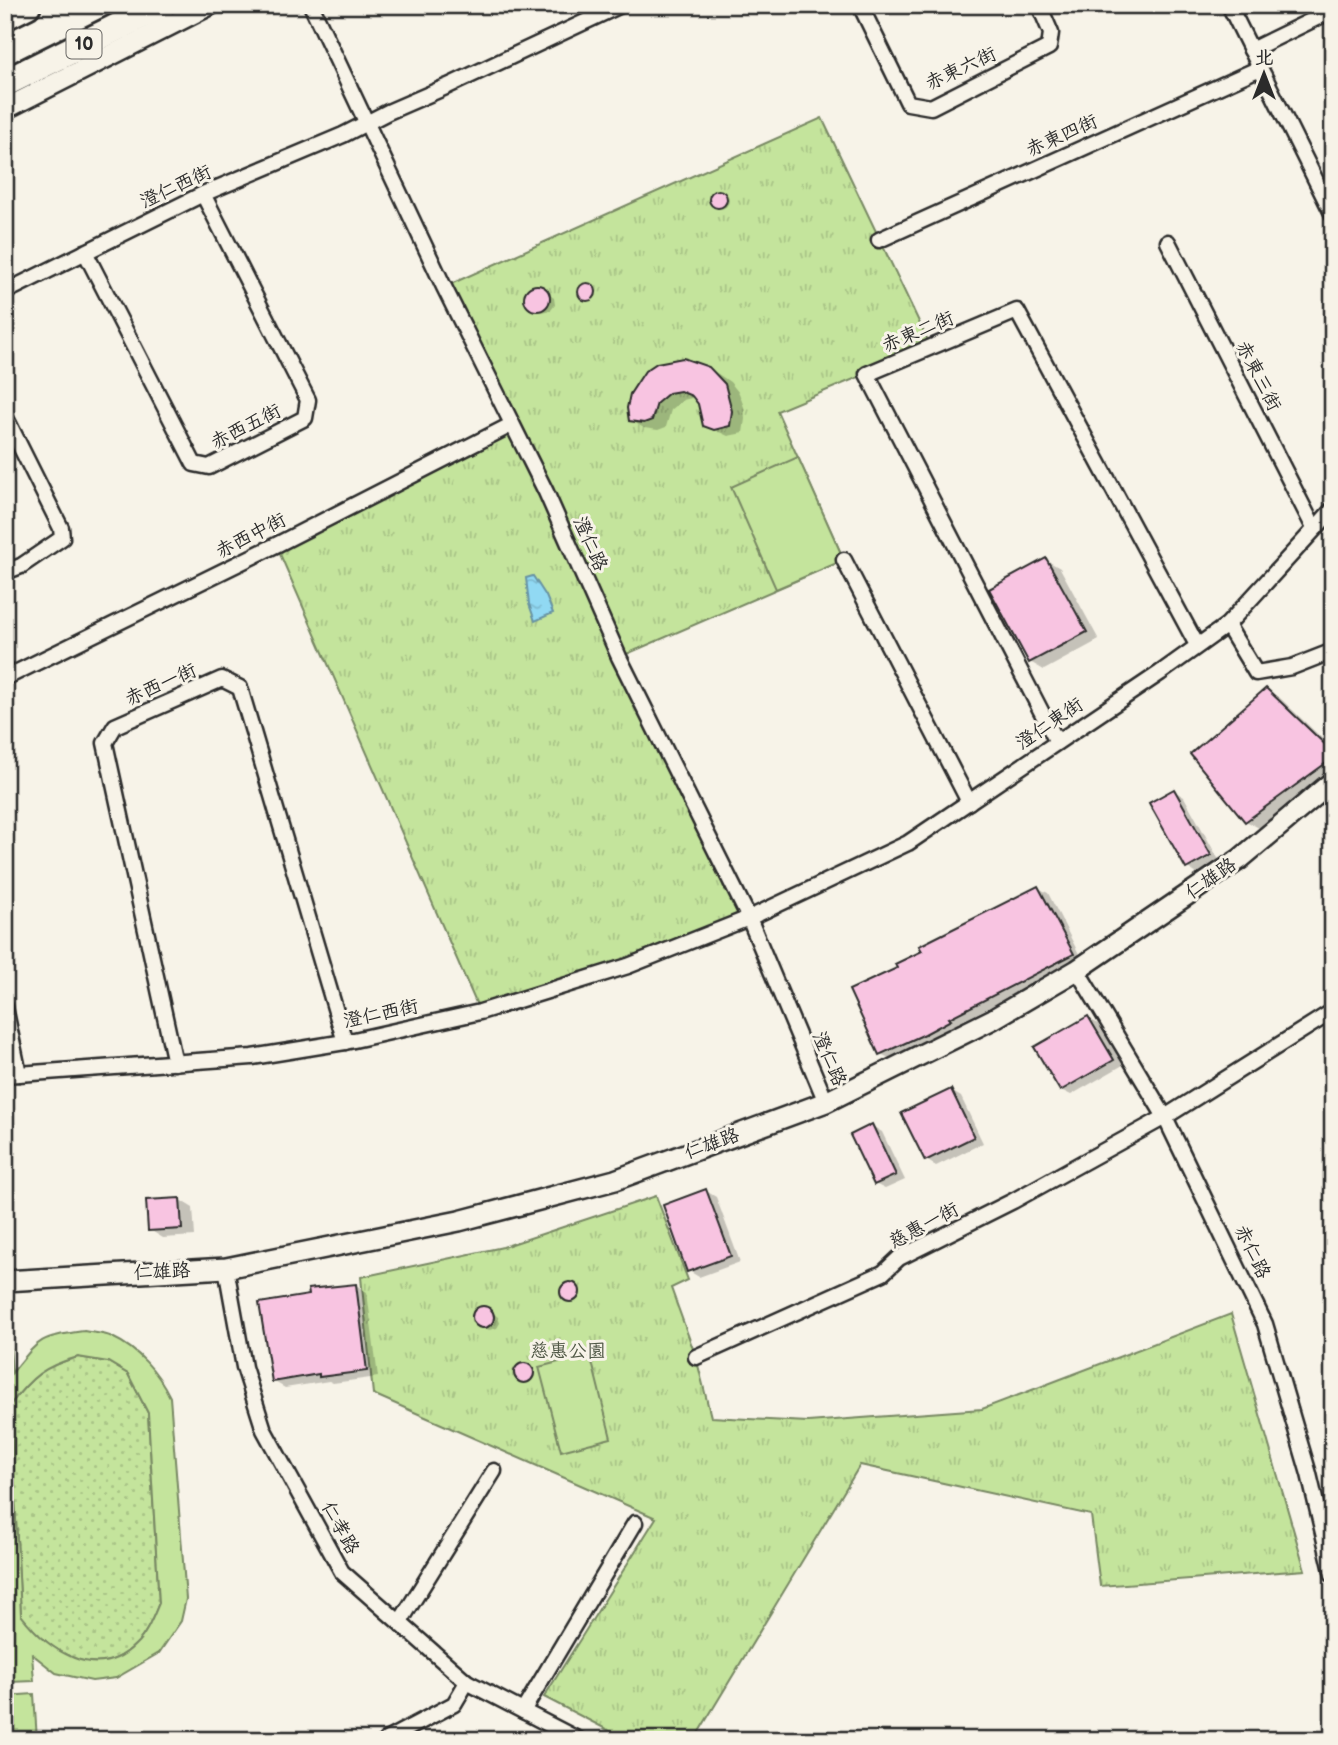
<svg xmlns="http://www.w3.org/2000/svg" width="1338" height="1745" font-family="'Balsamiq Sans','LXGW WenKai TC',sans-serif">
<defs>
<pattern id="grass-dots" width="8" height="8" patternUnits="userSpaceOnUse" patternTransform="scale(1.75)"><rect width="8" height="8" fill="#c4e49c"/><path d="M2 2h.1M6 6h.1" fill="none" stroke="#a9c487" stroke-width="1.8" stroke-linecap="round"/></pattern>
<pattern id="park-tufts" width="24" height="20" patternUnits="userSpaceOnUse" patternTransform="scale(1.75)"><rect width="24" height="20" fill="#c4e49c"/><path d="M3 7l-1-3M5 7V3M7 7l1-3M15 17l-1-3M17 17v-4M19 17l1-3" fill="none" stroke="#a9c487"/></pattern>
<pattern id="water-ripples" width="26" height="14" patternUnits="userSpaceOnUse" patternTransform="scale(1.75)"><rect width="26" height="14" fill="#91d9f3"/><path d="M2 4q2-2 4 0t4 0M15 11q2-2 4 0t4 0" fill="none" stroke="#7dbad0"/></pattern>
</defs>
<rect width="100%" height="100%" fill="#f7f3e8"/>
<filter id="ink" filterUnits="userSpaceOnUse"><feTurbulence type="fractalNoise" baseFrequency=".0143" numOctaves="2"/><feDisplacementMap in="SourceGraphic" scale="14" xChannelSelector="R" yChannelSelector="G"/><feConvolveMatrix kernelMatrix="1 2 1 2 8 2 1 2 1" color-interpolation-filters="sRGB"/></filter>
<g filter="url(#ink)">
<!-- grass -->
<path fill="url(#grass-dots)" stroke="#788864" stroke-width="2" d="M78,1357L108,1362L128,1374L148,1413L159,1603C153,1617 147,1634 135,1645C95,1685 48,1649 21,1615L10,1405C31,1377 43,1366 78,1357Z"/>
<!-- park -->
<g fill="url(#park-tufts)" stroke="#788864" stroke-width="2">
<path d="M822,118L931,347L777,411L844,560L622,656L749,918L480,1012L276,545L511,426L444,287Z"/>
<path d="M656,1196L688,1280L671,1288L696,1357L711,1417L808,1422L982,1409L1231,1314L1305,1570L1100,1586L1091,1515L860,1465L694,1740H627L544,1697L656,1518L373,1394L361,1277L503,1247Z"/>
</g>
<!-- garden -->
<g fill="#c4e49c" stroke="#788864" stroke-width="2" fill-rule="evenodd">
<path d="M798,457L844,560L776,589L731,487Z"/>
<path d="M84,1331C93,1333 104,1333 112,1337C138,1349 158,1372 170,1397L186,1599L181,1621L159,1653L116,1678L92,1681L56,1673L32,1654L34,1681L9,1682L5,1628V1335L9,1334L12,1373C41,1337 38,1338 84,1331ZM78,1357L108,1362L128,1374L148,1413L159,1603C153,1617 147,1634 135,1645C96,1684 48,1650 21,1615L10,1405C31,1377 44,1366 78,1357Z"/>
<path d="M590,1354L611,1438L561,1451L539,1367Z"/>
<path d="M34,1694L37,1740H5V1696Z"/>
</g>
<!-- water -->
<path fill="url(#water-ripples)" stroke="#6893a3" stroke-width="2" d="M533,576L546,596L553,613L535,621L529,604L526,578Z"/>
<!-- shadow -->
<g fill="#0003">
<circle cx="720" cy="200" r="9"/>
<circle cx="589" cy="293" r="8"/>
<path d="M539,287L554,298L555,305L551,310L541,312L528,304L526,297L532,288Z"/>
<path d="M670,360L692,361L709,368L730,382L739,393L744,407L745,419L743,433L728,436L704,425L700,403L696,397L683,400L671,410L666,427L658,430L644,428L630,420L658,365Z"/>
<path d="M1046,560L1060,568L1099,640L1044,670L1030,662Z"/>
<path d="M1266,690L1280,698L1333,749V776L1259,828L1246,821Z"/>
<path d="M1174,791L1184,797L1219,860L1197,874L1188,868Z"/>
<path d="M1038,888L1048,893L1082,960L958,1023L960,1026L891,1059L881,1054L899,969L924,952Z"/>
<path d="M1088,1018L1098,1024L1123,1065L1071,1095L1061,1090Z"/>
<path d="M951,1091L961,1097L983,1143L936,1166L926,1160Z"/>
<path d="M872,1126L882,1132L905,1180L885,1189L875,1184Z"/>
<path d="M706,1191L716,1197L740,1262L699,1277L689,1271Z"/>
<path d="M180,1200L193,1208L195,1236L163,1238L150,1230Z"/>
<circle cx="572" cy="1293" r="9"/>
<path d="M356,1285L367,1292L378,1377L333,1383L329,1381L285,1388L273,1381L311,1296Z"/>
<path d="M486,1308L498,1317L500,1323L497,1328L489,1330L477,1323L474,1315L480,1309Z"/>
<circle cx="526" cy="1374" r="9"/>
</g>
<!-- building -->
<g fill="#f8c4e1" stroke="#2b2b2b" stroke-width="2">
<circle cx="718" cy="199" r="9"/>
<circle cx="587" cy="292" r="9"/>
<circle cx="537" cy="298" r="13"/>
<path d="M683,358L709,367L725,384L732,411L730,426L714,430L703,426L698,404L692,396L680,391L669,393L657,403L652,420L644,423L629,421L627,408L630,394L645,371L657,363Z"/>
<path d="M1046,558L1087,632L1029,663L989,589Z"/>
<path d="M1266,688L1333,752V758L1245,822L1190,754Z"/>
<path d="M1174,789L1211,855L1186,869L1149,803Z"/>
<path d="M1038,886L1074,954L949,1018L951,1020L925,1034L879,1055L849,990L897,968L895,964L922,951L919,946Z"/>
<path d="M1088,1016L1114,1060L1060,1091L1034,1047Z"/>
<path d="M951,1089L974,1137L925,1161L901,1113Z"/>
<path d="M872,1124L896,1175L874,1185L850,1135Z"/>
<path d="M706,1189L731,1256L687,1272L663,1205Z"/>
<path d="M180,1198L182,1229L148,1231L146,1200Z"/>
<circle cx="570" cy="1292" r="10"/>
<path d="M356,1284L367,1371L319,1377V1374L272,1382L259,1303L309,1295L308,1289Z"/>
<circle cx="483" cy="1317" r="11"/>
<circle cx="524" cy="1373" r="10"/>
</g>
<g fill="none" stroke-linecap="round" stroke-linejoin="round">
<!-- street casing -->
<g stroke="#2b2b2b" stroke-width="19">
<g id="street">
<path d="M311,5L444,287L546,492L619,657L749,918L826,1102"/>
<path d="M860,5L908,103L931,107L1049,47L1051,33L1039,5"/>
<path d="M1229,5L1333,215"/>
<path d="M1251,50L1333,10"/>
<path d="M879,240L1260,68"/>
<path d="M1168,242L1314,528"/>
<path d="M85,252L194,464L209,467L305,418L308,400L203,194"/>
<path d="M5,292L203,194L343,135L388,112L448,86L621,5"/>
<path d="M5,416L61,528L62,538L21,566L5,572"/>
<path d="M844,560L969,802"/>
<path d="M1227,625L1256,673L1292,667L1333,651"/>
<path d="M5,678L276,545L511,425"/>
<path d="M1057,742L867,374L1017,311L1197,645"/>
<path d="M1077,970L1165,1117L1265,1324L1309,1474L1333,1575"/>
<path d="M5,1007L19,1074"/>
<path d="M175,1063L105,743L115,726L222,679L240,688L345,1042"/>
<path d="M5,1075L252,1057L345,1042L480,1012L628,966L749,918L908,843L1160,673L1227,625L1333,509"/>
<path d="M226,1268L244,1367L264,1430L342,1572L467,1682L579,1740"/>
<path d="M696,1357L883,1273L899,1258L1013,1201L1165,1117L1333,1011"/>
<path d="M400,1622L494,1471"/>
<path d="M523,1711L635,1523"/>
<path d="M386,1740L454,1704L467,1682"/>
</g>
</g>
<!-- secondary casing -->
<g stroke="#2b2b2b" stroke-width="24">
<g id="secondary">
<path d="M5,109L210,5"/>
<path d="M5,1281L226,1268L459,1221L615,1180L826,1102L993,1019L1077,970L1240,859L1333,781"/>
</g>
</g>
<!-- highway casing -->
<g stroke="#2b2b2b" stroke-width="32">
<g id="highway">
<path d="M5,16L27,5"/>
<path d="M5,83L162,5"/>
</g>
</g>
<!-- street -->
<use href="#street" stroke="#f7f3e8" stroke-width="14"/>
<!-- secondary -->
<use href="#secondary" stroke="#f7f3e8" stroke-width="19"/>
<!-- highway -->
<use href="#highway" stroke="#f7f3e8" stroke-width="26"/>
</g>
</g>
<g text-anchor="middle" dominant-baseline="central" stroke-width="6" stroke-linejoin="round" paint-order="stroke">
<!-- shield labels -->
<rect fill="#f7f3e8" stroke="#686764" stroke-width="2" x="66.5" y="29.5" width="35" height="29" rx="5"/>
<g font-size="18" font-weight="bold" fill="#2b2b2b">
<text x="84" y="44">10</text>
</g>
<!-- street labels -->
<g font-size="19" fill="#2b2b2b" stroke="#f7f3e8">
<text transform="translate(961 69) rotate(-25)">赤東六街</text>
<text transform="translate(1062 136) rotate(-24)">赤東四街</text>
<text transform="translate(176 187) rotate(-25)">澄仁西街</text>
<text transform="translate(918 332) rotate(-23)">赤東二街</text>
<text transform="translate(1258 376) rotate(63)">赤東三街</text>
<text transform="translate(246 427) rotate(-27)">赤西五街</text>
<text transform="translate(251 536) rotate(-27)">赤西中街</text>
<text transform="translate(590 544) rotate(66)">澄仁路</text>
<text transform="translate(161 685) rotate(-24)">赤西一街</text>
<text transform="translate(1050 724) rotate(-34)">澄仁東街</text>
<text transform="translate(1211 879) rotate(-35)">仁雄路</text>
<text transform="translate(381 1014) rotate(-12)">澄仁西街</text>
<text transform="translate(829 1059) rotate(67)">澄仁路</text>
<text transform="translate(712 1144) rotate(-20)">仁雄路</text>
<text transform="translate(924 1226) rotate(-28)">慈惠一街</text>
<text transform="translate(1252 1252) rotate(64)">赤仁路</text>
<text transform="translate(162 1272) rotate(-3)">仁雄路</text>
<text transform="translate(340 1528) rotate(61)">仁孝路</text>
</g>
<!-- park labels -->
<g font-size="19" fill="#515947" stroke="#f7f3e8">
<text x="568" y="1351">慈惠公園</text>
</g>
</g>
<!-- margin -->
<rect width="1338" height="1745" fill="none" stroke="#f7f3e8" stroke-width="28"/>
<rect x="14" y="14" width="1310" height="1717" fill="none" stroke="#2b2b2b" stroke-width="2.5" filter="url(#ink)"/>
<!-- north arrow -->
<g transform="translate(1264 74)" stroke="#f7f3e8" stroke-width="5" paint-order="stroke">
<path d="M0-5L12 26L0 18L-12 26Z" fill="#2b2b2b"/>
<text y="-10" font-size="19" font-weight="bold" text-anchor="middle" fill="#2b2b2b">北</text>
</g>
</svg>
